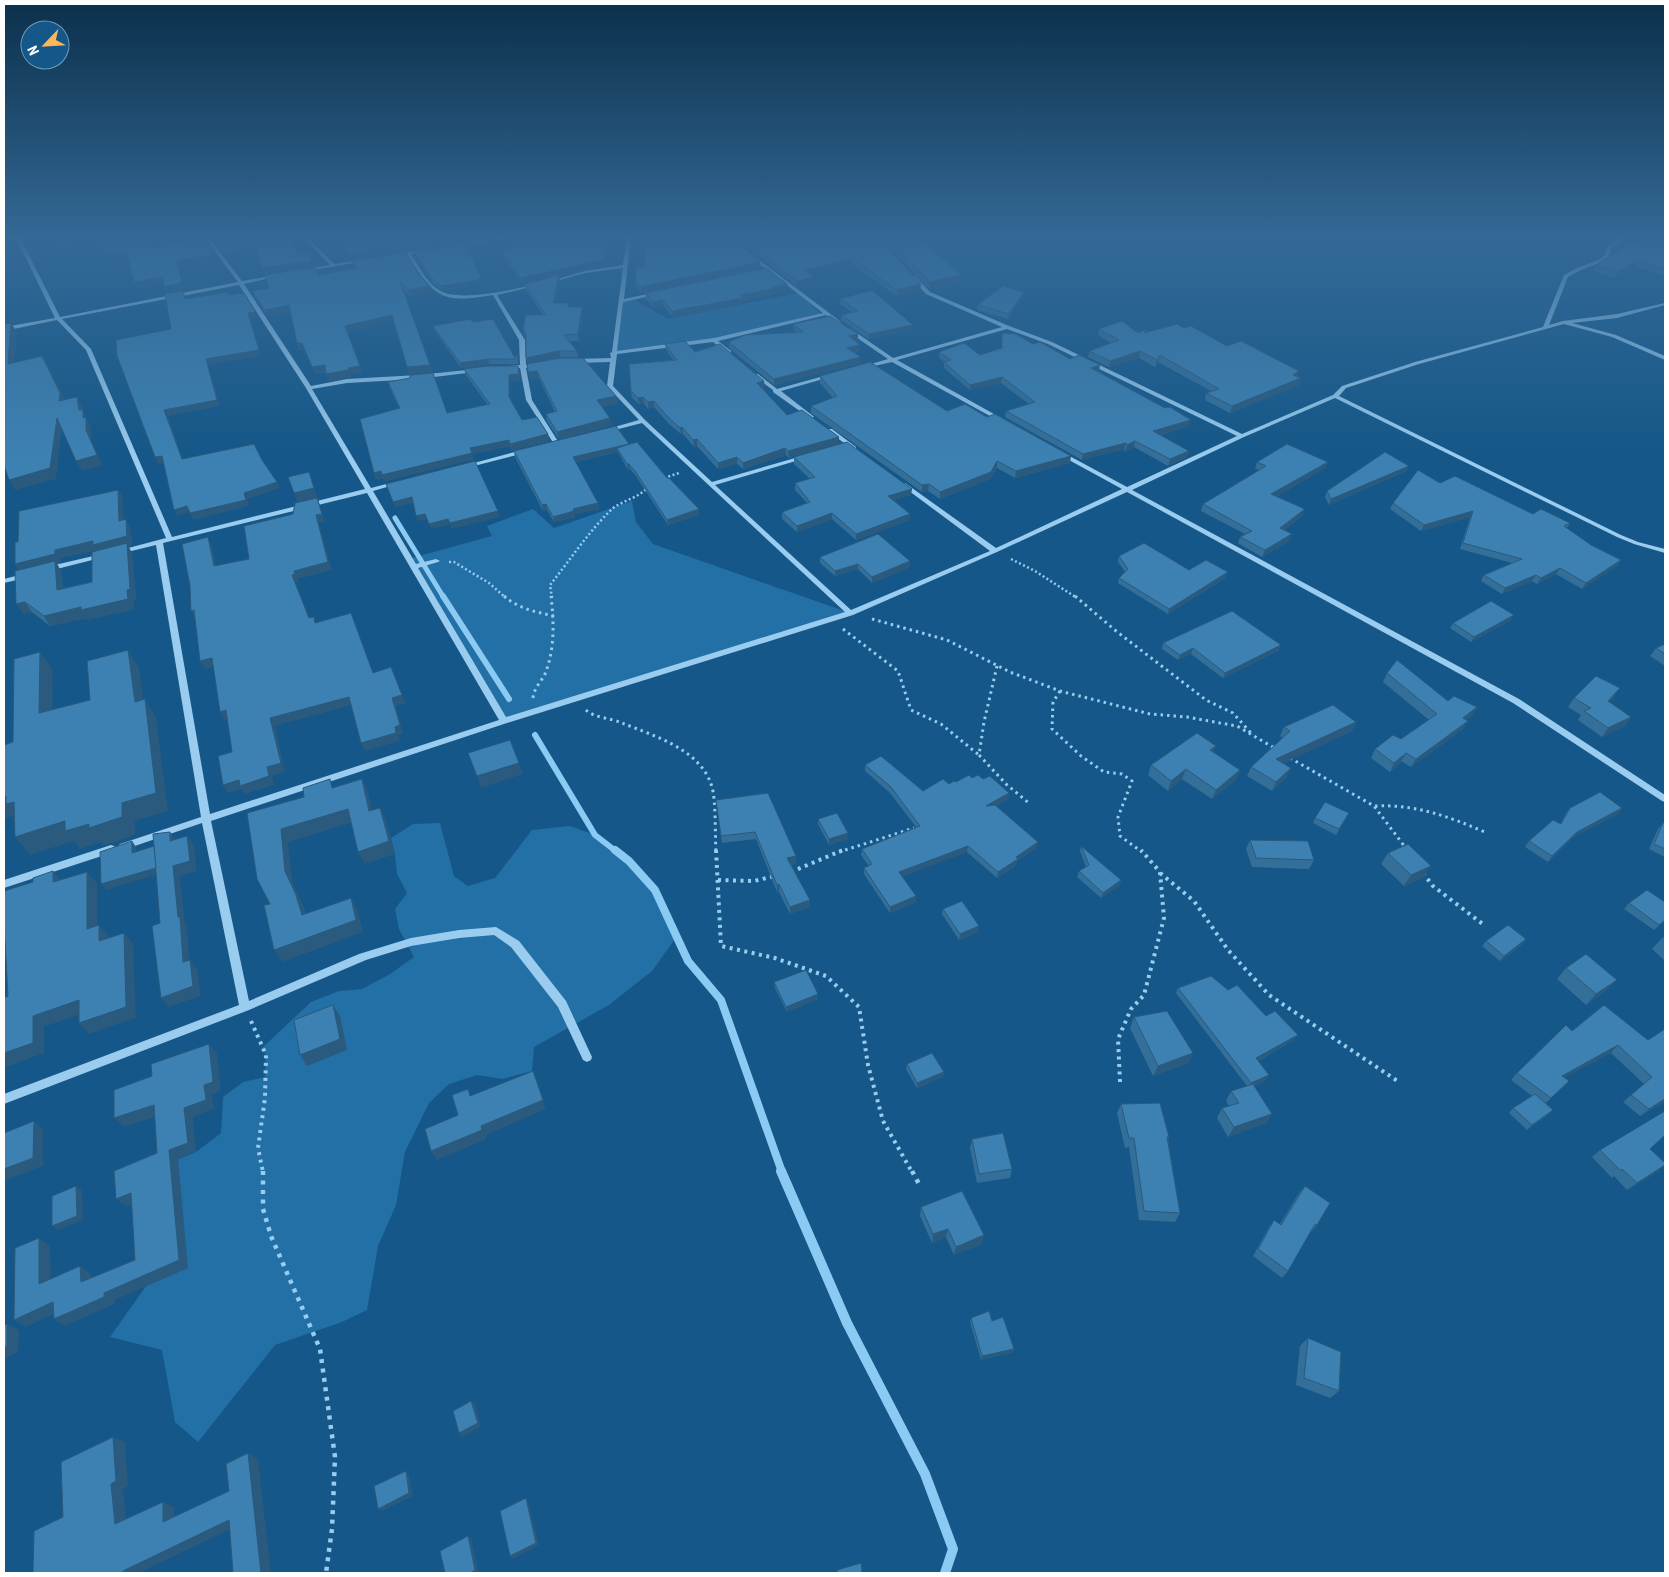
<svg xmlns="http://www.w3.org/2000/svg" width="1669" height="1577" font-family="'Roboto Condensed',sans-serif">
<rect width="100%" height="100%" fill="#145788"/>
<!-- green -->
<g fill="#2370a6">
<path d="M798,293L822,315L714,340L613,353L620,301L633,299L668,319Z"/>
<path d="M632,501L636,522L653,544L850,613L504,721L408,559L492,536L487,526L533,509L554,528Z"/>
<path d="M440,823L454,876L468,886L495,878L532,830L570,826L595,835L629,861L655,890L677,936L652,971L609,1005L534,1047L532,1071L503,1079L477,1075L449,1084L429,1103L405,1152L396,1205L378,1246L367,1310L342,1322L275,1345L198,1442L175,1422L162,1350L110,1337L146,1286L167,1164L196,1152L221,1133L223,1097L243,1082L265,1077L266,1055L262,1048L311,1002L339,991L362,989L390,974L414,957L399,929L395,909L407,893L397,874L395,854L391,838L413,824Z"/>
</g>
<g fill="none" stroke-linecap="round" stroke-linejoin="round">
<!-- stream-far3 -->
<path stroke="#8bcaf2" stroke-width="5" d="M395,518L444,598"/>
<!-- stream-far2 -->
<g stroke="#8bcaf2" stroke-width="6">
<path d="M443,596L509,699"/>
<path d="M535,735L595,835L617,852"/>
</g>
<!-- stream-far1 -->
<path stroke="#8bcaf2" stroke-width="8" d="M615,850L629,861L655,890L688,961L721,1000L782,1172"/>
<!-- stream -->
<path stroke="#8bcaf2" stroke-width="10" d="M781,1171L847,1323L925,1474L953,1549L945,1573"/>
<!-- path-far3 -->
<g stroke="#99ccef" stroke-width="2.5" stroke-dasharray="2 2.5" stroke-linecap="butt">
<path d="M664,478L679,473"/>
<path d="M1011,559L1035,571L1077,598"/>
<path d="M449,562H454L489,583L506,598"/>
<path d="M552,598L550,585C570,560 589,531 612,509C623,500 639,498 648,487"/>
</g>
<!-- path-far2 -->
<g stroke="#99ccef" stroke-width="3" stroke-dasharray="2.5 4" stroke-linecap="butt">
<path d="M504,596C519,609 536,612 554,616"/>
<path d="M1075,596L1116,631L1206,700L1233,713L1251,733"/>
<path d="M872,619L947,640L1010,672L1060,691L1150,714L1187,717L1237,726L1276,749"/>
<path d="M843,629L898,671L911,710L941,724L979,755"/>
<path d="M997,666L984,722L979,755L1006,784L1030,804"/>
<path d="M1060,691L1053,702L1052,729L1081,756L1104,772L1122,774L1132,781L1118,817L1120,836L1142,852"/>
<path d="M533,698C534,688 541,682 545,674C555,649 554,622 551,596"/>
<path d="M586,710C594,718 611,718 622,723C654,736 701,749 712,787C716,801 715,835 716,852"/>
<path d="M1290,758L1374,806L1405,847"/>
<path d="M1375,806C1416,804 1450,817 1487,833"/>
<path d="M839,852L914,828"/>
</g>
<!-- path-far1 -->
<g stroke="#99ccef" stroke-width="4" stroke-dasharray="3 4.5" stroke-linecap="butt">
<path d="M716,850L721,946L775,958L826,976L859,1007L868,1065L883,1121L912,1172"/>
<path d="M791,872L843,850"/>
<path d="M1160,873L1194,901L1228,950L1269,995L1399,1082"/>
<path d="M1423,873L1433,886L1484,925"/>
<path d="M718,880L754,881L775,876"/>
<path d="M251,1021L266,1055L265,1098L258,1148L263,1172"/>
<path d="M1120,1082L1118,1039L1131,1009L1144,995L1164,918L1160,872L1141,850"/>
</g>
<!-- path -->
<g stroke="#99ccef" stroke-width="4.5" stroke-dasharray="4 5.5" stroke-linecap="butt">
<path d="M263,1171V1209L271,1236L320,1349L335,1457L332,1529L326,1573"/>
<path d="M912,1171L919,1184"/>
</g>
<!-- minor -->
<g fill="#99ccef" fill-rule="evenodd">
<path d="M18,237H29L21,239L60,317L238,282L204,237H208L242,281L277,275L279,276L244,284L311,386L347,379L418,375L477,369L478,370L475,372L418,379L347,383L312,389L371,488L398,481L401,483L373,491L416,564L436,559L440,561L438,562L418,568L506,717L845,612L642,423L607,432L604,430L639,420L607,386L610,362L575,363L572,361L575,359L611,358L610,353L612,352L623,268L585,273L549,283L547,282L585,271L623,265L627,237H631L624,299L657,292L660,294L623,302L617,351L714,338L823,313L749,256V255L751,254L841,322L836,323L826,315L718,341L731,351V353L729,354L713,342L617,354L613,386L645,420L712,482L802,456H806V458L715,485L851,610L990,551L901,485V483H905L996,548L1122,489L1058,454V452H1062L1127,487L1237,436L1048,344L1007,329L897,360L1003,419V421H999L892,362L861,369V367L888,359L847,331V329H851L893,358L1002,327L926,294L911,278V276H915L930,292L1009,326L1052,342L1242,434L1333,395L1342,386L1415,362L1543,327L1564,275L1577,268L1601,259L1606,253L1607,247L1617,239L1629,237L1611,249L1610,253L1605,261L1581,270L1568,277L1549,325L1563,321L1617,314L1665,303V305L1617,318L1572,323L1616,335L1665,356V360L1612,337L1564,324L1419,364L1346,388L1339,396L1621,535L1638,542L1665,549V553L1634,544L1617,537L1335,398L1244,437L1132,490L1519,699L1665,795V802L1662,801L1513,703L1127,492L997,552L853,615L507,723L211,821L249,1001L359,954L411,938L459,930L496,927L519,941L566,1001L592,1057L591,1060L587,1062L583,1060L558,1007L511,947L494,935L459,938L411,946L366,960L249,1010L4,1104V1094L239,1005L202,823L123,850L120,848L118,846L120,844L201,817L156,545L119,554L116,552L117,551L166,538L86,350L57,320L4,331V327L55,318L17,240L4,242V240ZM239,285L306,388L365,489L172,537L91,349L62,319ZM367,493L499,720L210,814L163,543Z"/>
<path d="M303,237H307L334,264L363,260L365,261L302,272V270L330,265Z"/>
<path d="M509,237H518L455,246L453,245Z"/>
<path d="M425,249L427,250V251L411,254C419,266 426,282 439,290C458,303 515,289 537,284L539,285L497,295L525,340L526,365L538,363L541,365L538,367L526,368L532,400L559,443L558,444H554L526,400L520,368L508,370L505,368L508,366L520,365L519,340L493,295C440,304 435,297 407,255L396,256L394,255Z"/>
<path d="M754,374H758L777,389L831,374L834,376L781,391L813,416L814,417L811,419L773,392V390L754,376Z"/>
<path d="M828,429H832L856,447V449H852L828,431Z"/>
<path d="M526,449L529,451L528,452L466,468L463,466Z"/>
<path d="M102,554L105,556L104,557L49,571L45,569L46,567Z"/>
<path d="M27,573L31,575L30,577L4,583V579Z"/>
<path d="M111,845L114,846L116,849L114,852L4,888V880Z"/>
</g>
</g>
<!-- wall -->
<g fill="#346f99" fill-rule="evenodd">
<path d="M90,237H152L153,248L218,259L180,267L184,290L167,293L164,287V283L137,288L134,282L128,257L112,261Z"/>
<path d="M212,237H289L265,274L257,253L226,258L214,242Z"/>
<path d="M330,237H462L463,243L351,261L341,240L332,242Z"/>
<path d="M512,237H609L603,267L559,276L560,281L555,303L569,307H582L583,313L579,341H569L577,351L578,357H561L538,362L616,396L617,403L602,407L612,425L559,439L547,421L546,414L555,412L539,378L530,379L526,338L524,334L523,328L543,315L526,290L525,284L530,282L523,284L502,257L501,251L519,248L513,240Z"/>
<path d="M635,237H732L760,268L642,293L636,286L635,280L644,267L645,248Z"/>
<path d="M735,237H877L920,291L897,296L852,265L810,274L814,283L797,287Z"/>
<path d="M880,237H918L961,282L929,289Z"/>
<path d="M1665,241V276L1634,266L1615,278L1593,271L1596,265Z"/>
<path d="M414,252L482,279L483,283L442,290L433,283L415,256Z"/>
<path d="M352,261L420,276L432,292L410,296L402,288L432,371L409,374L393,321L347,332L362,372L351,374V377L328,381L326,372L315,374L304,349L299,350L297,343L290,312L267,316L255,297L252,291L269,288L318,275L355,269Z"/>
<path d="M788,290L773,294V295L743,301V303L673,317L663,306L654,308L646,299V293Z"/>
<path d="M1023,297L1008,319L977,310V305Z"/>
<path d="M840,299L912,330L868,339L841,320V315L852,312L840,304Z"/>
<path d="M473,322L515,358H518V364H489L461,368L435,331L433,326Z"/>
<path d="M793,324L858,334V341H856L860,345V351L855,352L861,357V363L774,385L729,348V342L796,332L794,330Z"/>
<path d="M1184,328L1301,378L1299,385L1230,413L1205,400L1206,393L1211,391L1158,362L1155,367L1139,358L1109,367L1088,357L1089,351L1111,343L1098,335L1099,329L1138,333L1147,329L1146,333Z"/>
<path d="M1002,333L1033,344L1099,371H1098L1189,426L1160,435L1189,451L1187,457L1168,466L1134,447L1125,452L1124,449L1082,460L1005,417L1006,411L1029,404L1001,383L970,390L944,368V362L939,357V352L980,355L1002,348Z"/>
<path d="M665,344L695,352L765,388H762L787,415L839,443L789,458L786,455L743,469L737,464L718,469L697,446L694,447L683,434H681L669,424L654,407L648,409L644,403L639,404L632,398L631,391L674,361L666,350Z"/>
<path d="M464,369L521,380L510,381V399L522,420L549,441L512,450L510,446L472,454L474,459L385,481L383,478L376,479L374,473L399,408L390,388L388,382L447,413L487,404L466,375Z"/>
<path d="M820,376L947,411L1070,463L1015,478L997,468L990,479L940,499L928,491L922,492L811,413V406L833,398L820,383Z"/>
<path d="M629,444L667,478L699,515L668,525L636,476L630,469L628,470L618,452L575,462L598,503L599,509L575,514V517L554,522L547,510L543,511L515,457L514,451Z"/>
<path d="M794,457L911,495L894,500L910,514L909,520L856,540L832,519L797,532L782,519V512L807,503L795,490V483L810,479L794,464Z"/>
<path d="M1257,462H1328L1325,468L1276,497L1303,516L1284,530L1290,541L1262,557L1238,543L1240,537L1245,534L1201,511L1203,504L1259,470L1255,468Z"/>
<path d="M1409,466L1406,471L1329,505L1325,497L1327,491Z"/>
<path d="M1440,483L1533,514L1570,523L1567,528L1591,545L1621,560L1617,566L1582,589L1556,574L1537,584L1532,581L1502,594L1481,581L1484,575L1512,563L1460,549L1470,517L1421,531L1390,509L1393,503Z"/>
<path d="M118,490L123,498V520L130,528L132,545L128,546L132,553L136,599L133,600L134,609L87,620L86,618L50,626L32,612L23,614L19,570L15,564L18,542ZM96,550L92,582L63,588L61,571L57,564L61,563L60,558Z"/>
<path d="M1119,556L1189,570L1226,578L1168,614L1118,583L1119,578L1125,572L1118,562Z"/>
<path d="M820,557L910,561V567L872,583L858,569L835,576L820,563Z"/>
<path d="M1514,615L1511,620L1471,642L1450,628L1453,623Z"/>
<path d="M1163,643L1279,650L1223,678L1191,654L1178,660L1162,649Z"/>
<path d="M1665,644V666L1650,656L1656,648Z"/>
<path d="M1387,673L1448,701L1477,707L1472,715L1466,720L1468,721L1463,729L1411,767L1401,761L1390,772L1371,758L1375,749L1401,739L1429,720L1383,682Z"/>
<path d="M1614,697L1609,702L1631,717L1625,726L1602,737L1578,720L1581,715L1568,707L1574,698Z"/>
<path d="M1356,722L1352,731L1283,763L1287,777L1272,791L1247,776L1251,767L1283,738L1280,736L1284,727Z"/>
<path d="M1216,746L1213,752L1240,770L1236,780L1212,799L1182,779L1168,791L1148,775L1151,765Z"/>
<path d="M865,765L923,791L972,778L983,779L1009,793L1008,799L996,806L1037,848L1017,861V865L997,878L967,852L902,876L916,896V902L890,913L864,874V868L869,866L861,855L862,849L916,827L890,793L865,771Z"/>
<path d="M716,800L796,863L791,865L810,900V907L790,914L779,892H777L756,839L722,843Z"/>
<path d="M1570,808H1622L1618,814L1573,837L1548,862L1525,847L1529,841L1561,823L1566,813Z"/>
<path d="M1349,813L1336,835L1313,823L1315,818Z"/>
<path d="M818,819L848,839L829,845L818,824Z"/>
<path d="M1665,822V857L1649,849L1658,829L1663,823Z"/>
<path d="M1250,840L1314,860L1309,869L1252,867L1246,849Z"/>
<path d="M1081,846L1121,880L1120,885L1101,898L1077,877L1079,871L1086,867L1080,851Z"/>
<path d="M1388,853L1424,877L1404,886L1381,864Z"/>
<path d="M1629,903L1665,921L1654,930L1624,909Z"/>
<path d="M943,909L978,932L959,940L942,914Z"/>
<path d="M1665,937V961L1652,949L1662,938Z"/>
<path d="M1526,939L1522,945L1500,961L1482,946L1486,941Z"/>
<path d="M1566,968L1607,990L1586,1005L1557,979Z"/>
<path d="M774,982L818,999L787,1012L775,988Z"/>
<path d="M1178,988L1228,990L1266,1016L1294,1040L1258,1061L1269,1075L1266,1080L1254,1086L1272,1114L1266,1123L1228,1137L1217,1118L1222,1108L1229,1106L1226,1101L1231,1091L1247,1086L1176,993Z"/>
<path d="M1134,1017L1193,1053L1188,1063L1153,1076L1130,1028Z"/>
<path d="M1572,1031L1648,1040L1665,1102L1640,1116L1623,1102L1644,1084L1611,1053L1565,1077L1569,1081L1546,1103L1548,1115L1527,1130L1509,1113L1513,1108L1532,1096L1511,1080L1517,1073Z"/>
<path d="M907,1064L944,1072L943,1077L917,1088L906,1069Z"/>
<path d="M1121,1104L1169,1137L1168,1139L1180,1213L1175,1222L1139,1220L1129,1147L1125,1148L1117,1113Z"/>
<path d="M972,1139L1012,1169L1010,1178L977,1183L970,1148Z"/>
<path d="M1650,1149L1665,1165L1657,1172L1627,1190L1614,1176L1612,1178L1592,1157L1600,1150Z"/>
<path d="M1305,1186L1317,1225L1311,1232H1310L1288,1271L1282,1278L1253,1256L1269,1227L1274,1220L1280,1224L1299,1193Z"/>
<path d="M921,1207L982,1244L954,1255L946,1237L932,1243L920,1216Z"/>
<path d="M971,1318L1014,1349L1013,1352L981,1360L970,1322Z"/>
<path d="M1308,1338L1339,1391L1330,1398L1296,1385L1300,1346Z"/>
</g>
<!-- shaded-wall -->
<g fill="#2a5a7d">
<path d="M73,237H76V248L56,251L53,246Z"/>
<path d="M150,237H152L154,254L151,248Z"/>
<path d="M330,237H340L341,240L332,242Z"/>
<path d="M449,237H462L463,243L351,261L348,253Z"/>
<path d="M607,237H609L603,267L559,276L560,281L554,309L553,303L559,276L523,284L521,278Z"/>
<path d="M255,247L257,253L226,258L224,252Z"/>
<path d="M126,251L129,257L112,261L109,255Z"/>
<path d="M216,253L218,259L180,267L184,290L167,293L164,287L177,261Z"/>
<path d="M853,259L852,265L804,276V270Z"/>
<path d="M1637,260L1634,266L1615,278L1618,272Z"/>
<path d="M312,261L314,267L265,274L262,268Z"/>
<path d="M760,262V268L642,293L641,287Z"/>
<path d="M961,275V282L929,289L930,282Z"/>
<path d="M163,277L165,283L137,288L134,282Z"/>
<path d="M814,277V283L797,287V281Z"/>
<path d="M482,279L483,283L442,290L441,286Z"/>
<path d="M787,284L788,290L773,294V295L743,301V303L673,317L672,311Z"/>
<path d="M921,284L920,291L897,296V290Z"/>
<path d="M430,286L432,292L410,296L408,290Z"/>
<path d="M1024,292L1023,297L1008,319L1009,314Z"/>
<path d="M663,300V306L654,308L653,302Z"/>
<path d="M289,305L291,312L267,316L265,310Z"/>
<path d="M582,307L583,313L579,341L578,334Z"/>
<path d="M256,312L259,318L250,319L261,356L208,365L220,406L168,416L185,465L182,459L164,410L206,359L248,313Z"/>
<path d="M392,315L393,321L347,332L345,326Z"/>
<path d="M11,323L17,332L14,373L8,364Z"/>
<path d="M913,325L912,330L868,339L869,334Z"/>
<path d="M858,334V341L849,343V336Z"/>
<path d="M297,343H302L304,349L299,350Z"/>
<path d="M860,345V351L847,354V348Z"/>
<path d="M559,351L561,357L528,364L526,358Z"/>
<path d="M1140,351L1139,358L1109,367L1110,361Z"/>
<path d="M1160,355L1158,362L1155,367L1157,360Z"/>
<path d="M42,356L48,365L66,402L59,401Z"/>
<path d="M861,357V363L774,385V379Z"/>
<path d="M488,359L489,364L461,368L460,363Z"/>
<path d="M325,365L327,371L315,374L312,367Z"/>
<path d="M430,365L432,371L409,374L407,367Z"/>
<path d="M1100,365L1099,371L1090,374L1091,368Z"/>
<path d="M360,366L362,372L351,374V377L328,381L326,374L348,368Z"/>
<path d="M518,366L521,380L510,381V403L509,397V375Z"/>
<path d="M537,371L539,378L530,379L528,372Z"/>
<path d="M1299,371L1297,378L1293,375Z"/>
<path d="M1002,377L1001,383L970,390V385Z"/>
<path d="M1301,378L1299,385L1230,413L1232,406Z"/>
<path d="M764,381L765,388L757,389V383Z"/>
<path d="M616,396L617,403L598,408L597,400Z"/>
<path d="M77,397L83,407V411L91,427V440L103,465L82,471L76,461L86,430L79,410Z"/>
<path d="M643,397L644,403L639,404L638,398Z"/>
<path d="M654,401V407L648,409V402Z"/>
<path d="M57,418L62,428L56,479L15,490L9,480Z"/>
<path d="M610,418L612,425L559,439L557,432Z"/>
<path d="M1191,420L1189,426L1152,437L1153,431Z"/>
<path d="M682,427L683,434H681L680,428Z"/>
<path d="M548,434L549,441L512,450L510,444Z"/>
<path d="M839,437V443L789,458L788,451Z"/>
<path d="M697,439V446L694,447L693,440Z"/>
<path d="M509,440L510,446L472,454L474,459L385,481L382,475L470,448Z"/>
<path d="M1135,441L1134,447L1125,452L1127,445Z"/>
<path d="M1126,443L1124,449L1082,460L1083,454Z"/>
<path d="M629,444L630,449L617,448L618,452L574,462L573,457Z"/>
<path d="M785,448L786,455L743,469V463Z"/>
<path d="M1189,451L1187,457L1168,466L1170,459Z"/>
<path d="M162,456L165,462L158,464L155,457Z"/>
<path d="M1071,456L1070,463L1015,478L1016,471Z"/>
<path d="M737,457V464L718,469V463Z"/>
<path d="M997,461V468L990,479L940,499V492Z"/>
<path d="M1328,462L1325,468L1269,501L1271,494Z"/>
<path d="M627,464H629L630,469L628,470Z"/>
<path d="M1409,466L1406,471L1329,505L1331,499Z"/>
<path d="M381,471L383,478L376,479L374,473Z"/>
<path d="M309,472L313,483L325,522L319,523L332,570L298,579L299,582L295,583L312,627L292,575L294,571L316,515L298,504L294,493Z"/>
<path d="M277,482L280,488L247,499L249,506L193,520L190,513L244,493Z"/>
<path d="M929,484L928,491L922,492V485Z"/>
<path d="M912,489L911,495L888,502V496Z"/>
<path d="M118,490L123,498L124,529L119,521Z"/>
<path d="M412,497L413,503L395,507L393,502Z"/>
<path d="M598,503L599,509L575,514V517L554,522L553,517L573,509Z"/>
<path d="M546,504L547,510L543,511L542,505Z"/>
<path d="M187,506L190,512L177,516L174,510Z"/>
<path d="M699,509V515L668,525L667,520Z"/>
<path d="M1305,509L1303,516L1278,534L1280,528Z"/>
<path d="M498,511L500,517L452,529L450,523Z"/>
<path d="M1473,511L1470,517L1421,531L1424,525Z"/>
<path d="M832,513V519L797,532V526Z"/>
<path d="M425,514L427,520L418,521L416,516Z"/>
<path d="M910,514L909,520L856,540V534Z"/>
<path d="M126,519L130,528L132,545L128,546L132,553L136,599L133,600L134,609L87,620L86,618L50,626L44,616L81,607L128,599L96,550L60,558L61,563L57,564L61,571L64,599L21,573L15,564L55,550Z"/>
<path d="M448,519L450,525L431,529L429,524Z"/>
<path d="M1292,534L1290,541L1262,557L1265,550Z"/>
<path d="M208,537L212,546L218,574L214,566Z"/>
<path d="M1621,560L1617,566L1582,589L1586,583Z"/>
<path d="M910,561V567L872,583V577Z"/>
<path d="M858,564V569L835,576V571Z"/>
<path d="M1560,568L1556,574L1537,584L1541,578Z"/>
<path d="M1228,572L1226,578L1168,614L1169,609Z"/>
<path d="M1536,575L1532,581L1502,594L1505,588Z"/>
<path d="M25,602L32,612L23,614L16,604Z"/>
<path d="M194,610L196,619L191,611Z"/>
<path d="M1514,615L1511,620L1471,642L1474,637Z"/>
<path d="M1281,645L1279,650L1223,678L1225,673Z"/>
<path d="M1193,648L1191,654L1178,660L1180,655Z"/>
<path d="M128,650L139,668L146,720L135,702Z"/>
<path d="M40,652L53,670L52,731L39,713Z"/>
<path d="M212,658L216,666L205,669L200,661Z"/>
<path d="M1620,688L1614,697L1601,710L1608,701Z"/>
<path d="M402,695L406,703L396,706L403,734L398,735L400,741L365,751L361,743L395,727L392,698Z"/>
<path d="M349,697L352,705L275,726L285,772L272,776L274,785L245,794L242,789L228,793L223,785L239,780L267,767L270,718Z"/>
<path d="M145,699L156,717L168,811L135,821V835L103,846L101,842L80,849L74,841L30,855L15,837L122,803Z"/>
<path d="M1477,707L1472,715L1458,726L1463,718Z"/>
<path d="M226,710L231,718L225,720L220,712Z"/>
<path d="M1631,717L1625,726L1602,737L1608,728Z"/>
<path d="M1468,721L1463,729L1411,767L1416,759Z"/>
<path d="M1356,722L1352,731L1273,768L1276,759Z"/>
<path d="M1216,746L1212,756L1210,750Z"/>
<path d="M1406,753L1401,761L1390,772L1394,763Z"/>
<path d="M519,763L523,774L481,788L477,776Z"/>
<path d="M1291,768L1287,777L1272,791L1276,782Z"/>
<path d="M1186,769L1182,779L1168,791L1171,781Z"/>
<path d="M1240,770L1236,780L1212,799L1216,790Z"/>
<path d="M362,779L368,792L375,824L369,811Z"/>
<path d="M1009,793L1008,799L985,812L986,806Z"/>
<path d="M4,796H6L14,802L15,816L6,818L4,815Z"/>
<path d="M380,808L386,820L395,854L365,864L358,852Z"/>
<path d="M1622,808L1618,814L1573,837L1548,862L1552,856L1577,832Z"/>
<path d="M348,809L354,822L288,842L293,884L304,907L310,927L302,915L285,871L281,829Z"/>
<path d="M170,832L176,842L170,841Z"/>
<path d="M848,833V839L829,845V839Z"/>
<path d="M187,836L194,845L197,871L180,876L185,923L187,926L190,972L183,962L173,866Z"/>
<path d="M132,841L136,847V859L132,853Z"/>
<path d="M1038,842L1037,848L1017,861V865L997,878L998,872L1016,857Z"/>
<path d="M968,846L967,852L899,878V872Z"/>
<path d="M796,856V863L788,865L787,858Z"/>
<path d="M1431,866L1424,877L1404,886L1411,875Z"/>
<path d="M158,867L162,873L106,890L101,884Z"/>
<path d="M53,871L63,883L53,882Z"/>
<path d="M87,872L97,883V940L87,929Z"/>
<path d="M1121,880L1120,885L1101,898L1103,893Z"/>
<path d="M779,884V892H777V885Z"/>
<path d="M916,896V902L890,913V907Z"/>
<path d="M351,898L358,911L363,932L282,962L274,950Z"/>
<path d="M810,900V907L790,914V907Z"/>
<path d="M1665,920V921L1654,930L1659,925Z"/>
<path d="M99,925L109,936V952L99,941Z"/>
<path d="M979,926L978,932L959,940L960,934Z"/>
<path d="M124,933L133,944L136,1018L89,1034L79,1023Z"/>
<path d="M1526,939L1522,945L1500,961L1504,956Z"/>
<path d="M190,960L197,969L201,996L169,1007L161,998Z"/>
<path d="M1617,980L1607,990L1586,1005L1596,994Z"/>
<path d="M818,994V999L787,1012L786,1007Z"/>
<path d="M79,1000L89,1011L44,1027V1053L4,1068V1053L33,1016Z"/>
<path d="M333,1005L340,1016L347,1050L307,1066L300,1055Z"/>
<path d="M1298,1035L1294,1040L1253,1063L1256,1058Z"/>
<path d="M209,1044L217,1053L221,1091L212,1094L214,1109L193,1117L196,1152L178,1159L188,1268L115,1300V1304L65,1326L54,1319L104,1293L179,1260L169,1150L184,1108L204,1085Z"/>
<path d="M1618,1045L1611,1053L1555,1083L1562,1076Z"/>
<path d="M1193,1053L1188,1063L1153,1076L1158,1066Z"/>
<path d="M533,1071L537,1080L546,1109L486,1135L487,1139L437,1160L431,1151L481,1126Z"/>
<path d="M944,1072L943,1077L917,1088V1083Z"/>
<path d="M1269,1075L1266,1080L1248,1088L1251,1083Z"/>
<path d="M1665,1099V1102L1640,1116L1649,1109Z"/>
<path d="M154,1105L163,1114L124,1127L114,1118Z"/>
<path d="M1553,1110L1548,1115L1527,1130L1532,1125Z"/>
<path d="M1272,1114L1266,1123L1228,1137L1234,1127Z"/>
<path d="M34,1121L43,1129V1166L4,1181V1169Z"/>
<path d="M1665,1165L1657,1172L1627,1190L1637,1183Z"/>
<path d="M76,1186L82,1191L83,1220L58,1230L52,1226Z"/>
<path d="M131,1193L140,1201L126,1207L116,1199Z"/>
<path d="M948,1229L946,1237L932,1243L933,1234Z"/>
<path d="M984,1235L982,1244L954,1255L956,1247Z"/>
<path d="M39,1238L50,1246L51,1291L39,1284Z"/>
<path d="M80,1266L91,1274L92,1290L81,1282Z"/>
<path d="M53,1302L65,1309L26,1327L14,1320Z"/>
<path d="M7,1324L19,1330L18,1352L4,1359V1348Z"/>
<path d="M1014,1349L1013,1352L981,1360L982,1356Z"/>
<path d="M471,1401L475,1404L481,1427L462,1437L459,1433Z"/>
<path d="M113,1437L125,1442L128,1486L123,1489L127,1528L115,1524L111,1484Z"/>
<path d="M248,1453L258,1459L271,1573H261Z"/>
<path d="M406,1471L409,1474L413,1496L382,1511L378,1509Z"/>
<path d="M526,1498L528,1501L539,1545L513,1559L510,1556Z"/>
<path d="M163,1502L174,1507L175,1527L163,1522Z"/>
<path d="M229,1520L239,1525L139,1573H123V1571Z"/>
<path d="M468,1536L471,1538L479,1573H470Z"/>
</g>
<!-- building -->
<g fill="#3c81b2" stroke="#2a5a7d">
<path d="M54,237H73V242L53,246Z"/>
<path d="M92,237H150L151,248L204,238L216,253L177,261L182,283L164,287L163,277L134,282L126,251L109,255Z"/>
<path d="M212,237H289L293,248H296L298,255L309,253L312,261L262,268L255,247L224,252Z"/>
<path d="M340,237H449L348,253Z"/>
<path d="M513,237H607L602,260L521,278L501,251L521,247Z"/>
<path d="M640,237H732L760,262L641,287L635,280L636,267H644L645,243Z"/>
<path d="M742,237H877L921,284L897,290L853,259L804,270L814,277L797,281Z"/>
<path d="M886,237H918L961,275L930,282Z"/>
<path d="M1652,237L1665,241V269L1637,260L1618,272L1596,265L1628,244L1636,246Z"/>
<path d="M465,244L482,279L441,286L432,278L414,252Z"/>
<path d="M405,252L420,276L430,286L408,290L400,281L430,365L407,367L392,315L345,326L360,366L348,368L349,370L326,374L325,365L312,367L302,343H297L289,305L265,310L252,291L269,288L265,275L315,267L318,275L356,268L352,261Z"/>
<path d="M766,268L787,284L772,288L773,289L740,295L743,298L672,311L663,300L653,302L646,293Z"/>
<path d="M559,275L553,303H568V307H582L578,334L564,335L577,351H559L526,358V334L523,328L526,315H546L525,284Z"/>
<path d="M1003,286L1024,292L1009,314L977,305Z"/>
<path d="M872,290L913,325L869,334L841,315L858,311L840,299Z"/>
<path d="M183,291L185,299L228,292L229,295L244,293L256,312L248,313L259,350L206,359L217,400L164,410L182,459L254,444L262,460L277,482L244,493L246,500L190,513L187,506L174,510L162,456L155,457L117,356L116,340L171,329L165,294Z"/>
<path d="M830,316L858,334L849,336L860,345L847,348L861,357L774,379L729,342L745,335L803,332L793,324Z"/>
<path d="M471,319L473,322L493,319L515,358L517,353V359H488L460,363L433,326Z"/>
<path d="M1122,321L1138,333L1147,329L1144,333L1177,324L1184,328L1191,326L1227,346L1241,341L1299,371L1293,375L1301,378L1232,406L1206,393L1219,389L1160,355L1157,360L1140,351L1110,361L1089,351L1119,340L1099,329Z"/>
<path d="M11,323L8,364L42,356L60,393L59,401L77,397L79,410H83V418L86,417V430L97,455L76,461L57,418L50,468L9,480L4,465V324Z"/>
<path d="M1002,333L1016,334L1033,344L1040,342L1070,359L1079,355L1100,365L1091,368L1165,408L1170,407L1191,420L1153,431L1189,451L1170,459L1135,441L1127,445L1126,443L1083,454L1006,411L1035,402L1002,377L970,385L944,362L951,360L939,352L964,343L980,355L1002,348Z"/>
<path d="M685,341L695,352L720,344L764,381L757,383L787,415L802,410L839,437L788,451L785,448L743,463L737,457L718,463L697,439L693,440L682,427L680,428L668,417L654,401L648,402L643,397L638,398L631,391L629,364L677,360L665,344Z"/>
<path d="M560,358H583L616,396L597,400L610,418L557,432L546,414L557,411L537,371L528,372L527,364Z"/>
<path d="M870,362L947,411L965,404L987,417L995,414L1071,456L1016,471L997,461L991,472L940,492L929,484L922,485L811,406L837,396L820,376Z"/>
<path d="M488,366H518L519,374L509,375V397L522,420L537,417L548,434L510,444L509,440L470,448L472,453L382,475L381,471L374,473L360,419L400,408L388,382L410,378V375L433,373L447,413L490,404L464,369Z"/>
<path d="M616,426L629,444L573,457L598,503L573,509L574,511L553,517L546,504L542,505L514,451Z"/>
<path d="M637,442L667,478H669L699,509L667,520L635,471L629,464H627L617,448Z"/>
<path d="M847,442L912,489L888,496L910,514L856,534L832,513L797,526L782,512L810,502L795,483L815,477L794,457Z"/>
<path d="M1287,444L1328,462L1271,494L1305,509L1280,528L1292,534L1265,550L1240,537L1252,531L1203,504L1266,466L1257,462Z"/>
<path d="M1385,452L1409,466L1331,499L1327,491Z"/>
<path d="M475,461L498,511L450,523L448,519L429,524L425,514L416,516L412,497L393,502L386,484Z"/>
<path d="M1418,470L1440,483L1455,476L1533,514L1541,509L1570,523L1564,526L1591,545L1621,560L1586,583L1560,568L1541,578L1536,575L1505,588L1484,575L1522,559L1463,543L1473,511L1424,525L1393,503Z"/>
<path d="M309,472L314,488L294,493L288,477Z"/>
<path d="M118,490L119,521L126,519L127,536L93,545V541L55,550V554L15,564V542H18L19,511Z"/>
<path d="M317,498L322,514L316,515L328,562L294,571L295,574L292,575L309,618L314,617L315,623L351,613L373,673L391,667L402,695L392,698L400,725L395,727L396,733L361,743L349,697L270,718L281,763L267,767L269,776L240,786L239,780L223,785L218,756L232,752L226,710L220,712L212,658L200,661L194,610L191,611L190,586L182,544L208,537L214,566L249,559L244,526L293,514L295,503Z"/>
<path d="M878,534L910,561L872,577L858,564L835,571L820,557Z"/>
<path d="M127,543L130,589L127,590L128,599L81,610V607L44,616L25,602L16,604L15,571L55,561L57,590L92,582V552Z"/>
<path d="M1144,543L1189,570L1206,560L1228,572L1169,609L1119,578L1128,569L1119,556Z"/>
<path d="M1491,601L1514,615L1474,637L1453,623Z"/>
<path d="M1232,611L1281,645L1225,673L1193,648L1180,655L1163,643Z"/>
<path d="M1665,644V654L1656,648Z"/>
<path d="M128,650L135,702L145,699L156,793L122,803V817L89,828V824L65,831V821L15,837L14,802L6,804V796H4V745L13,742L14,659L40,652L39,713L90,700L87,661Z"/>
<path d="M1397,660L1448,701L1454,696L1477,707L1463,718L1468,721L1416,759L1406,753L1394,763L1375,749L1393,735L1401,739L1437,714L1387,673Z"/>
<path d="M1596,676L1620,688L1608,701L1631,717L1608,728L1584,711L1591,708L1574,698Z"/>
<path d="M1333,705L1356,722L1276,759L1291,768L1276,782L1251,767L1290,731L1284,727Z"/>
<path d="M1197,733L1216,746L1210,750L1240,770L1216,790L1186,769L1171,781L1151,765Z"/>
<path d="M510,740L519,763L477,776L468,753Z"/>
<path d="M881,756L923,791L943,779L949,784L954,781L956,782L969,775L972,778L978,775L983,779L990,776L1009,793L986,806L995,805L1038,842L1016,857L1018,859L998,872L968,846L899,872L916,896L890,907L864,868L872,864L862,849L920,826L891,787L865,765Z"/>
<path d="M330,779L332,788L362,779L369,811L380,808L389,841L358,852L348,809L281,829L285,871L296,895L302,915L351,898L356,920L274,950L264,905L270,904L257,879L247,813L304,797L303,788Z"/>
<path d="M1600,792L1622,808L1577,832L1552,856L1529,841L1553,820L1561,824L1570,808Z"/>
<path d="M768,793L796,856L787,858L810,900L790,907L779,884L777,885L755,832L721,836L716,800Z"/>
<path d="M1325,802L1349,813L1339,829L1315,818Z"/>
<path d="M837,813L848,833L829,839L818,819Z"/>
<path d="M1665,822V849L1654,844L1663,823Z"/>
<path d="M170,832V841L187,836L190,861L173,866L178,917H180L183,962L190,960L193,986L161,998L152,926L160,923L153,834Z"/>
<path d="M1250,840L1308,841L1314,860L1256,858Z"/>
<path d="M132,841V853L154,846L156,868L101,884L100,852Z"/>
<path d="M1408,844L1431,866L1411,875L1388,853Z"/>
<path d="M1081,846L1121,880L1103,893L1079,871L1089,865Z"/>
<path d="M53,871V882L87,872V929L99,925V941L124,933L126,1007L79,1023V1000L33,1016V1043L4,1053V998L8,996L4,923V891L33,882V878Z"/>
<path d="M1647,890L1665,902V920L1659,925L1629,903Z"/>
<path d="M962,901L979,926L960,934L943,909Z"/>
<path d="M1508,925L1526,939L1504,956L1486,941Z"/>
<path d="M1586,954L1617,980L1596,994L1566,968Z"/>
<path d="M806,970L818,994L786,1007L774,982Z"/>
<path d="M1211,976L1228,990L1237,985L1266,1016L1275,1011L1298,1035L1256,1058L1269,1075L1251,1083L1178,988Z"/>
<path d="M333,1005L340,1039L300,1055L294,1020Z"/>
<path d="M1604,1005L1648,1040L1665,1029V1099L1649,1109L1631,1095L1652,1077L1618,1045L1562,1076L1569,1081L1551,1098L1517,1073L1566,1025L1572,1031Z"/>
<path d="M1167,1011L1193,1053L1158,1066L1134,1017Z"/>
<path d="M209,1044L213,1082L204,1085L206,1100L184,1108L188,1143L169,1150L179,1260L104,1293V1297L54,1319L53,1302L14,1320L15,1248L39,1238V1284L80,1266L81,1282L135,1260L131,1193L116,1199L114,1171L157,1153L154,1105L114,1118V1090L152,1076L151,1064Z"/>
<path d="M932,1053L944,1072L917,1083L907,1064Z"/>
<path d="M533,1071L543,1100L481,1126L482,1130L431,1151L425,1129L458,1115L452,1095L468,1089L470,1096Z"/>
<path d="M1253,1084L1272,1114L1234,1127L1222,1108L1239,1103L1231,1091Z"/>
<path d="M1535,1094L1553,1110L1532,1125L1513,1108Z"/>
<path d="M1160,1103L1169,1137H1167L1180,1213L1144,1211L1134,1138H1129L1121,1104Z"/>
<path d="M1665,1111V1135L1650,1149L1665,1163V1165L1637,1183L1622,1169L1621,1171L1600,1150Z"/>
<path d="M34,1121L33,1158L4,1169V1133Z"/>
<path d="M1003,1133L1012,1169L979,1174L972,1139Z"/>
<path d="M76,1186L77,1216L52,1226V1196Z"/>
<path d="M1305,1186L1330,1203L1317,1225L1315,1224L1288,1271L1258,1249L1274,1220L1281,1225Z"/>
<path d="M962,1191L984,1235L956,1247L948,1229L933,1234L921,1207Z"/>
<path d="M989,1311L992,1321L1003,1317L1014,1349L982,1356L971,1318Z"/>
<path d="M7,1324V1346L4,1348V1325Z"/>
<path d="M1308,1338L1341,1352L1339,1391L1304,1378Z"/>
<path d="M471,1401L478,1423L459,1433L453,1411Z"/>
<path d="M113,1437L116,1481L111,1484L115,1524L163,1502V1522L229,1491L226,1464L248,1453L261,1573H233L229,1520L123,1571V1573H31L33,1572L34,1531L63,1517L61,1462Z"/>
<path d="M406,1471L409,1493L378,1509L374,1486Z"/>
<path d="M526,1498L536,1543L510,1556L500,1511Z"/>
<path d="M468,1536L475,1570L470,1573H445L440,1551Z"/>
<path d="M861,1563L862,1573H838L837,1570Z"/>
</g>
<!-- sky -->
<linearGradient id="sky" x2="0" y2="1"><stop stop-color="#0b304b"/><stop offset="0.52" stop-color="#346996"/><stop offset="1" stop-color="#346996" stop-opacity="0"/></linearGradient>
<rect width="1669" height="457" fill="url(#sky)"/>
<!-- border -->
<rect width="1669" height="1577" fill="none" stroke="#ffffff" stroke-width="10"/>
<!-- north arrow -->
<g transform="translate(45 45) rotate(245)"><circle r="24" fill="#145788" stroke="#729ab8"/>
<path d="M0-4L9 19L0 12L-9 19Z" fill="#ffb657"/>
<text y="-8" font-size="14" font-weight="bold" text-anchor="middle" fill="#ffffff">N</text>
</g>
</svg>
